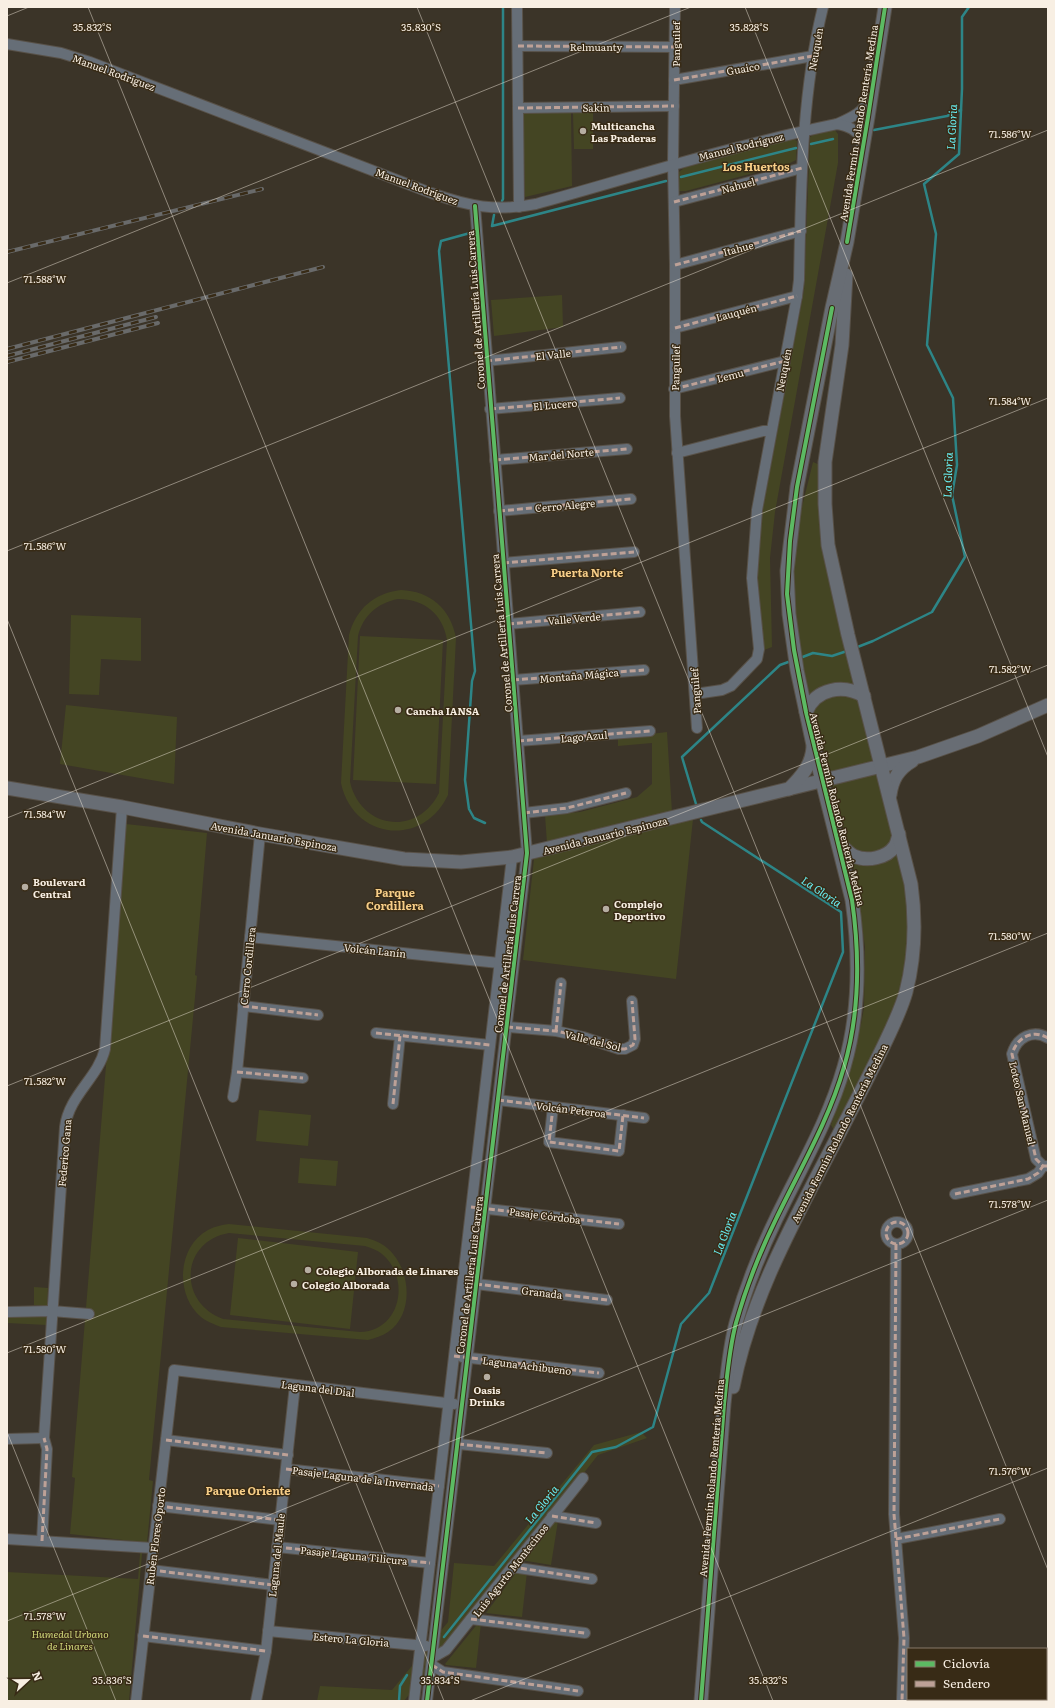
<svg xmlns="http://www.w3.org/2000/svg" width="1055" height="1708" font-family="Literata,serif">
<rect width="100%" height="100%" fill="#3b3428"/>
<!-- green -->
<g fill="#444523" fill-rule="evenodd">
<path d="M571,112L572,186L525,197L523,113Z"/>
<path d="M573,113H593V149H574Z"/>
<path d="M834,129L838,134V163L775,512L770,558L772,647L764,650L757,571L760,524L804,290L810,137L815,134Z"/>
<path d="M791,138L797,141L796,160L788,164L686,191H679V172L684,168Z"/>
<path d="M562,295L563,327L494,336L491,300Z"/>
<path d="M813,462L820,465V493L908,893L907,945L904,970L894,1011L835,1132L831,1125L846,1082L861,1024L864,1008L865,947L855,874L814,713L802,660L794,605L792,589L794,561L801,511Z"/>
<path d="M401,590C430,591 451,609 456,638L448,795C423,848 353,840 341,783L349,635C356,609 374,593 401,590ZM398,599C424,599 443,614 447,640L439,793C417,837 361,829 350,782L358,636C363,616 377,603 398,599Z"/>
<path d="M71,615L141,618V661L101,659L99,695L69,694Z"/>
<path d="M360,636L443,640L436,784L353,780Z"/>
<path d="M66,705L177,717L174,784L60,764Z"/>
<path d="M667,732L672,812L547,843L545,815L580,812L637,797L652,784V743L618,746V738Z"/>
<path d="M693,819L676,979L523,960L534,859Z"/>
<path d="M126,824L207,833L195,975L197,976L149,1480L153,1481L147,1543H143L129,1701H7V1572L138,1579L141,1542L70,1534L75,1478L72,1477Z"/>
<path d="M259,1110L311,1115L308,1146L256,1141Z"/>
<path d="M300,1158L338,1161L336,1186L298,1183Z"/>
<path d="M229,1224L367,1238C377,1241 386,1245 393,1254C411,1275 413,1315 388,1332C382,1336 375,1338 368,1340L221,1327C214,1324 207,1322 201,1317C175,1295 177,1247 208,1230C215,1226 222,1225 229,1224ZM229,1233L365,1246C371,1248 377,1250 382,1254C411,1278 401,1331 360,1332L223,1319C177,1302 181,1241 229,1233Z"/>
<path d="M238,1238L358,1252L350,1329L230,1315Z"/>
<path d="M34,1287L48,1288L47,1306L34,1305Z"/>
<path d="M7,1315H47V1325L7,1323Z"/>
<path d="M641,1432L647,1438L598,1455L404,1701H317L320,1686L392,1690L448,1622L454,1563L494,1566L594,1445Z"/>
<path d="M554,1520L558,1521L551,1565L521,1560Z"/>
<path d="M518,1570L527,1572L522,1617L486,1613Z"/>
<path d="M479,1622L481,1623L476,1668L446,1665L445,1664Z"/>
</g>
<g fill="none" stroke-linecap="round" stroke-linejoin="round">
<!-- stream -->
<g stroke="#2d8587" stroke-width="2.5">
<path d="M874,130L947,116L961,110"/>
<path d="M811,144L833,139"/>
<path d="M681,177L796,148"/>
<path d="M502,201L503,199V7"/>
<path d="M494,215L492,226L666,181"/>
<path d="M470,233L441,241L439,251L475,671L472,681L465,780L469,809L474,818L485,823"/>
<path d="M855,648L873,641L932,612L965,557L952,495L957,465L953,398L927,345L936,234L924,184L959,154L962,89V17L969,7"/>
<path d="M800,658L813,653L832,656L847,651"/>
<path d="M696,804L682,757L780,665L791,661"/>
<path d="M444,1637L592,1452L616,1447L653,1427L681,1324L709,1293L843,952L841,912L702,822L701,820"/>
<path d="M399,1701L400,1686L407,1675"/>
</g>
<!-- minor casing -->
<g stroke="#585148" stroke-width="12">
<g id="minor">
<path d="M517,7L519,207"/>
<path d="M675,7L673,165L675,265V416L697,728"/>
<path d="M7,44L61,53L90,62L431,193C468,206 496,212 536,204C636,176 735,145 837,124C850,118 863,113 870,99"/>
<path d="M518,46L675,47"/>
<path d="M674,80L813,56"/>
<path d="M518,108L674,106"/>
<path d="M837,124C849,126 856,130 864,140"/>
<path d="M674,202L802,168"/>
<path d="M675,265L801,231"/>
<path d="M675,328L797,296"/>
<path d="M486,361L621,347"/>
<path d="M674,389L785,361"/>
<path d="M490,409L620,398"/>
<path d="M677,453L763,431H771"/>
<path d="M495,460L627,449"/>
<path d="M499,511L631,499"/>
<path d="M503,563L634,552"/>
<path d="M508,624L640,612"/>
<path d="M513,680L644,670"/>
<path d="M695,694L722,690L731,686L757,659L759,649L752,578L757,510L797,296L799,280C801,189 801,96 823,7"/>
<path d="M518,741L650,731"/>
<path d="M524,813L567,808L626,793"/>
<path d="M250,937L499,963"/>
<path d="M243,1006L318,1015"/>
<path d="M507,1027L556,1031L583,1037L619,1049H625L633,1045L635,1039L632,1001"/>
<path d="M556,1031L561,983"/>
<path d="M376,1033L490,1045"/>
<path d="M1048,1038C1033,1029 1017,1037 1012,1054L1036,1159L1043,1166H1048"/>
<path d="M237,1072L303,1078"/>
<path d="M233,1097L237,1072L260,834"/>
<path d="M498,1100L644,1118"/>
<path d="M393,1104L400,1036"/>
<path d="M553,1107L549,1142L619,1151L623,1115"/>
<path d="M955,1194L1028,1179L1038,1173L1043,1166"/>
<path d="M479,1208L619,1224"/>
<circle cx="897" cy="1233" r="11"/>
<path d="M896,1244L894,1514L904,1638L902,1701"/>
<path d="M476,1284L607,1300"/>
<path d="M7,1312L52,1311L89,1314"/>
<path d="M462,1357L599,1373"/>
<path d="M7,1439L44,1438"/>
<path d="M166,1440L288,1455"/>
<path d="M458,1444L547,1453"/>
<path d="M286,1469L439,1486"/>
<path d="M158,1506L280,1520"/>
<path d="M552,1516L596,1523"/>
<path d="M7,1539L153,1548"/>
<path d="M896,1539L1000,1519"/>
<path d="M42,1541L47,1449L44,1438L65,1127C69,1095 98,1078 105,1049L122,807"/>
<path d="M277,1547L430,1563"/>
<path d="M512,1567L592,1579"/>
<path d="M151,1570L273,1585"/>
<path d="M471,1619L585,1633"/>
<path d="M268,1631L426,1646"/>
<path d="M143,1636L266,1651"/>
<path d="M432,1658L446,1650L583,1478"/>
<path d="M432,1665L443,1672L578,1691"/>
<path d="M136,1701L174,1370L454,1404"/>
<path d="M256,1701L266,1651L295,1385"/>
<path d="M414,1701L512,857"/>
<path d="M427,1701L527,853L475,206"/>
</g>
</g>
<!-- major casing -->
<g stroke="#585148" stroke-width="15">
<g id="major">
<path d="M806,712C816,688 843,684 864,696"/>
<path d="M7,788L122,807L260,834L404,859L461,862L512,857L918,757L978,736L1048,705"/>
<path d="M789,789C801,777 812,765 813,747"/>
<path d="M890,795C892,780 898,769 912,761"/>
<path d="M838,842C843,847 848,853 854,856C867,862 887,858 895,846C897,843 898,838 899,834"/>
<path d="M733,1387C751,1295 798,1214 840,1132C855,1103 870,1074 884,1045C892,1028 901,1010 906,992C915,957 916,920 911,884L848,635L828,545L825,504V462L842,345L846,275"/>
<path d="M701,1701L724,1404C727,1377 729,1349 736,1323C746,1287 760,1252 776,1219C800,1169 829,1120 844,1067C860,1012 860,956 852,900L813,745L797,670L789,614L787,571L797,487L832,308L847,242L868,117L885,7"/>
</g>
</g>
<!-- minor -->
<use href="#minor" stroke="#666e77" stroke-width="10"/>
<!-- major -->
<use href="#major" stroke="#686d74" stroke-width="13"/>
<!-- rail casing -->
<g stroke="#696a6a" stroke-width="4">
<g id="rail">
<path d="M7,252L262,189"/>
<path d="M7,349L323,267"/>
<path d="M7,356L156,317"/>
<path d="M7,362L158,323"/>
</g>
</g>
<!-- rail -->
<use href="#rail" stroke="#382b16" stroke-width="2.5" stroke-dasharray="8" stroke-linecap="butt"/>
<!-- quiet -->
<g stroke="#bda197" stroke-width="3" stroke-dasharray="6 3" stroke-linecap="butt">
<path d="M518,46L675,47"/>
<path d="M674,80L813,56"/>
<path d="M518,108L674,106"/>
<path d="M674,202L802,168"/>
<path d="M675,265L801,231"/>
<path d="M675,328L797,296"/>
<path d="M486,361L621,347"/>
<path d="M674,389L785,361"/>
<path d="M490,409L620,398"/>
<path d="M495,460L627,449"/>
<path d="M499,511L631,499"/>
<path d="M503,563L634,552"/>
<path d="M508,624L640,612"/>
<path d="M513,680L644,670"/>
<path d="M518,741L650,731"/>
<path d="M524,813L567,808L626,793"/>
<path d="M243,1006L318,1015"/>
<path d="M507,1027L556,1031L583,1037L619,1049H625L633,1045L635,1039L632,1001"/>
<path d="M556,1031L561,983"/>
<path d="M376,1033L490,1045"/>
<path d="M1048,1038C1033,1029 1017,1037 1012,1054L1036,1159L1043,1166H1048"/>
<path d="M237,1072L303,1078"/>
<path d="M498,1100L644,1118"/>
<path d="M393,1104L400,1036"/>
<path d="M553,1107L549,1142L619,1151L623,1115"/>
<path d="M955,1194L1028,1179L1038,1173L1043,1166"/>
<path d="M471,1207L619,1224"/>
<circle cx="897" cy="1233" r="11"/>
<path d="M896,1244L894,1514L904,1638L902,1701"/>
<path d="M476,1284L607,1300"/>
<path d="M454,1356L599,1373"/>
<path d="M166,1440L288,1455"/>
<path d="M458,1444L547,1453"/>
<path d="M286,1469L439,1486"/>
<path d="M158,1506L280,1520"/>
<path d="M552,1516L596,1523"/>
<path d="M896,1539L1000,1519"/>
<path d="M42,1541L47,1449L44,1438"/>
<path d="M277,1547L430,1563"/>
<path d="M512,1567L592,1579"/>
<path d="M151,1570L273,1585"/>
<path d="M471,1619L585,1633"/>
<path d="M143,1636L266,1651"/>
<path d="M432,1665L443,1672L578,1691"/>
</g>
<!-- cycleway casing -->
<g stroke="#382b16" stroke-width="6">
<g id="cycleway">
<path d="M847,242L868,117L885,7"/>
<path d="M427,1701L527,853L475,206"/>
<path d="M701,1701L724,1404C727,1377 729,1349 736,1323C746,1287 760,1252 776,1219C800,1169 829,1120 844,1067C860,1012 860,956 852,900L806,712L794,650L787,594L790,541L797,487L832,308"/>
</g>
</g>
<!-- cycleway -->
<use href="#cycleway" stroke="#5cba63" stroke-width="4"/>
</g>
<!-- ticks -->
<path fill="none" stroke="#f8efe3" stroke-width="1" stroke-opacity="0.45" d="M88,7L773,1701M417,7L1048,1570M745,7L1048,757M7,16L29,7M7,283L691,7M7,551L1048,130M7,619L444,1701M7,818L1048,398M7,1086L1048,665M7,1353L1048,933M7,1432L116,1701M7,1621L1048,1200M470,1701L1048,1468"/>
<!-- markers -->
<g fill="#b6aea2" stroke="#382b16" stroke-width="1.5">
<circle cx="583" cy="131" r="4"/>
<circle cx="398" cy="710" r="4"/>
<circle cx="25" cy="887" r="4"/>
<circle cx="606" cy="909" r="4"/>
<circle cx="308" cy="1270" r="4"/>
<circle cx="294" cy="1284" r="4"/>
<circle cx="487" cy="1377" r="4"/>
</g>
<g text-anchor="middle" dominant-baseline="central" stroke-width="3" stroke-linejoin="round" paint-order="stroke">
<!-- street labels -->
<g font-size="10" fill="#f8efe3" stroke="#382b16">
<text transform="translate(675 44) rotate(-90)">Panguilef</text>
<text x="596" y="46">Relmuanty</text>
<text transform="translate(815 49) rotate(-80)">Neuquén</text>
<text transform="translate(743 68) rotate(-10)">Guaico</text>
<text transform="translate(114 72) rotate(20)">Manuel Rodríguez</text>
<text transform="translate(596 107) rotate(-1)">Sakin</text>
<text transform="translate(858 123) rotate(-81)">Avenida Fermín Rolando Rentería Medina</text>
<text transform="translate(741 146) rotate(-14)">Manuel Rodríguez</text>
<text transform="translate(738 185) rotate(-15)">Nahuel</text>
<text transform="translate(417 186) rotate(20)">Manuel Rodríguez</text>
<text transform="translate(738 248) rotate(-15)">Itahue</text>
<text transform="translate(475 310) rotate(-94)">Coronel de Artillería Luis Carrera</text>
<text transform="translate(736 312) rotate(-15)">Lauquén</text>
<text transform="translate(553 354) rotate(-6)">El Valle</text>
<text transform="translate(675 368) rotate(-89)">Panguilef</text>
<text transform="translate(783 370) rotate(-79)">Neuquén</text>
<text transform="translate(730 375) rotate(-14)">Lemu</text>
<text transform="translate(555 404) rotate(-5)">El Lucero</text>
<text transform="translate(561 454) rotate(-5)">Mar del Norte</text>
<text transform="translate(565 505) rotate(-5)">Cerro Alegre</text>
<text transform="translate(574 618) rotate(-5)">Valle Verde</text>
<text transform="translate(501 633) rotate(-95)">Coronel de Artillería Luis Carrera</text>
<text transform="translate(579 675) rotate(-5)">Montaña Mágica</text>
<text transform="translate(695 691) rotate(-94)">Panguilef</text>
<text transform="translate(584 736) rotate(-5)">Lago Azul</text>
<text transform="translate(838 809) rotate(76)">Avenida Fermín Rolando Rentería Medina</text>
<text transform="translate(605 835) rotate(-14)">Avenida Januario Espinoza</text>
<text transform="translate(274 836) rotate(10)">Avenida Januario Espinoza</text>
<text transform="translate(375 950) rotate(6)">Volcán Lanín</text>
<text transform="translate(507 954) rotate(-83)">Coronel de Artillería Luis Carrera</text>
<text transform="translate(247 966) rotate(-84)">Cerro Cordillera</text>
<text transform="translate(593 1040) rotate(14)">Valle del Sol</text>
<text transform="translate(1023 1103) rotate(77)">Loteo San Manuel</text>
<text transform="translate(571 1109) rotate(7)">Volcán Peteroa</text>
<text transform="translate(839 1133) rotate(-63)">Avenida Fermín Rolando Rentería Medina</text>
<text transform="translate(64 1153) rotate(-85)">Federico Gana</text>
<text transform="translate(545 1215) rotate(7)">Pasaje Córdoba</text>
<text transform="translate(469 1275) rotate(-83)">Coronel de Artillería Luis Carrera</text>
<text transform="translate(542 1292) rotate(7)">Granada</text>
<text transform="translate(527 1365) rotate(7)">Laguna Achibueno</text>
<text transform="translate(318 1388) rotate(7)">Laguna del Dial</text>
<text transform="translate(363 1478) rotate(7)">Pasaje Laguna de la Invernada</text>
<text transform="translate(711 1478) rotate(-85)">Avenida Fermín Rolando Rentería Medina</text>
<text transform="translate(155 1536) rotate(-83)">Rubén Flores Oporto</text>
<text transform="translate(276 1555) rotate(-84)">Laguna del Maule</text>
<text transform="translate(354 1555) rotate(6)">Pasaje Laguna Tilicura</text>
<text transform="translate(510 1570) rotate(-52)">Luis Agurto Montecinos</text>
<text transform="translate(351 1639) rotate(5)">Estero La Gloria</text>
</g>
<!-- poi labels -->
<g font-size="10" font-weight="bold" fill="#f8efe3" stroke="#382b16" text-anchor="start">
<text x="591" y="125">Multicancha<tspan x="591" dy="12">Las Praderas</tspan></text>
<text x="406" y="710">Cancha IANSA</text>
<text x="33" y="881">Boulevard<tspan x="33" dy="12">Central</tspan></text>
<text x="614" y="903">Complejo<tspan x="614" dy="12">Deportivo</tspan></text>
<text x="316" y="1270">Colegio Alborada de Linares</text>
<text x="302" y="1284">Colegio Alborada</text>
<text x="487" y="1389" text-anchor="middle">Oasis<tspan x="487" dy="12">Drinks</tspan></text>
</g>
<!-- park labels -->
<g font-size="10" font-style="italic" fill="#cdd477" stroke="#382b16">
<text x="70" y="1633">Humedal Urbano<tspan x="70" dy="12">de Linares</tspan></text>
</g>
<!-- water labels -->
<g font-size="11" font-style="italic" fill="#68eff4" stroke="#382b16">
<text transform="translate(951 127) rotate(-87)">La Gloria</text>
<text transform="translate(947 475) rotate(-88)">La Gloria</text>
<text transform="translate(822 891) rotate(34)">La Gloria</text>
<text transform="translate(724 1233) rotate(-69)">La Gloria</text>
<text transform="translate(541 1504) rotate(-51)">La Gloria</text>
</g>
<!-- neighbourhood labels -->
<g font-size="11" font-weight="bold" fill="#f6cd87" stroke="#382b16">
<text x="756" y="166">Los Huertos</text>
<text x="587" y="572">Puerta Norte</text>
<text x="395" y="892">Parque<tspan x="395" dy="13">Cordillera</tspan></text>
<text x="248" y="1490">Parque Oriente</text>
</g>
</g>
<g font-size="10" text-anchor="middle" fill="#f8efe3" stroke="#382b16" stroke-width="3" stroke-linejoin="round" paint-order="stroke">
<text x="92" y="31">35.832°S</text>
<text x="421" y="31">35.830°S</text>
<text x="749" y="31">35.828°S</text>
<text x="1010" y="138">71.586°W</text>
<text x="45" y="283">71.588°W</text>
<text x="1010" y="405">71.584°W</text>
<text x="45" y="550">71.586°W</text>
<text x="1010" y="673">71.582°W</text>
<text x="45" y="818">71.584°W</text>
<text x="1010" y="940">71.580°W</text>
<text x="45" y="1085">71.582°W</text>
<text x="1010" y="1208">71.578°W</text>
<text x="45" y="1353">71.580°W</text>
<text x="1010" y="1475">71.576°W</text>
<text x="45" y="1620">71.578°W</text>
<text x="112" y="1684">35.836°S</text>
<text x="440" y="1684">35.834°S</text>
<text x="768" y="1684">35.832°S</text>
</g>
<!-- border -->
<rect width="1055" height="1708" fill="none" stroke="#f8efe3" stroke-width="16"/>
<!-- legend -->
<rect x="907" y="1648" width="140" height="52" fill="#382b16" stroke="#857968"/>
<rect x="915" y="1661" width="20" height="6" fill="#5cba63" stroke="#857968"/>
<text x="943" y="1668" font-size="12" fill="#f8efe3">Ciclovía</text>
<rect x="915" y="1681" width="20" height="6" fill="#bda197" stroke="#857968"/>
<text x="943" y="1688" font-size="12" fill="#f8efe3">Sendero</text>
<!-- north arrow -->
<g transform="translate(28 1680) rotate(68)" stroke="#382b16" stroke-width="3" paint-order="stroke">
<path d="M0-3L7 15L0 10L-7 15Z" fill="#f8efe3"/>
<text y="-6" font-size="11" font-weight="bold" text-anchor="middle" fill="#f8efe3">N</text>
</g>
</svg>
